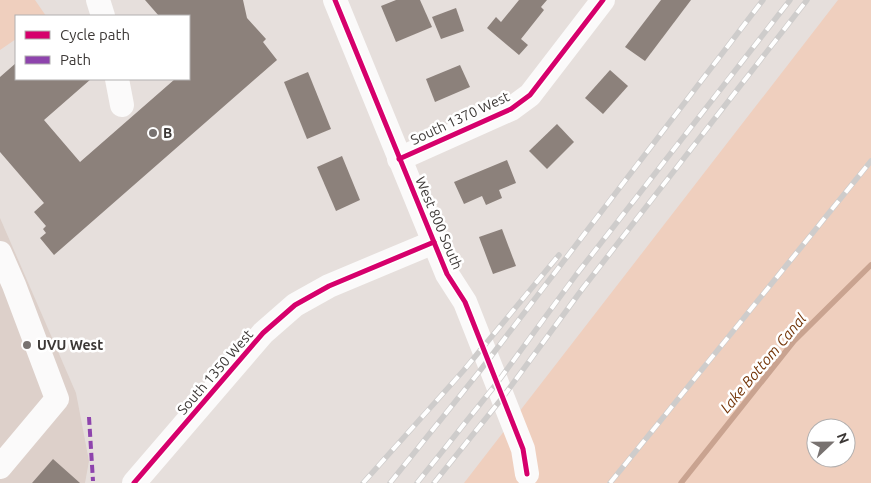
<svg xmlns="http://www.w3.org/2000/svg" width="871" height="483" font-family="Ubuntu,sans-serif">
<rect width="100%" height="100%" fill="#e6dfdc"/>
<!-- built -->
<path fill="#ddd0ca" d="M0,218L76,393L89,461L85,483H0Z"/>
<!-- green -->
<g fill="#efcfbe" fill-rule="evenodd">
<path d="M0,0H35L46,16H16V39L0,50Z"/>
<path d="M838,0H871V483H464ZM816,428H846V458H816Z"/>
</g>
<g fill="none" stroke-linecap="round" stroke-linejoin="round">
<!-- stream -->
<path stroke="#c9a390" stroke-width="5.5" d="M681,483L794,341L871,265"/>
</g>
<!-- building -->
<g fill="#8c817b">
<path d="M145,0H243L247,18L266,39L263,42L277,60L54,255L40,238L46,233L43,229L46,226L34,212L44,203L0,152V77L16,63V79H91L44,120L80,162L175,79H189V16H159Z"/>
<path d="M396,0H420L432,27L396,42L381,6Z"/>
<path d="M519,0H547L541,7L544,10L521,39L528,45L519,55L487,28L496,17L501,22Z"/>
<path d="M661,0H691L645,61L625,47Z"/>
<path d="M456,8L464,31L441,39L432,17Z"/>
<path d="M460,65L470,87L435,102L426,79Z"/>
<path d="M610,70L628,86L603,114L585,98Z"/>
<path d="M308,72L331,129L307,139L284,82Z"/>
<path d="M557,124L574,142L547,169L529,151Z"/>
<path d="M342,156L360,200L336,211L317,167Z"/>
<path d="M507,160L516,183L499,190L502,198L486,205L482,196L464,204L454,182Z"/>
<path d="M502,229L516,266L493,274L479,237Z"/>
<path d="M53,459L80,483H32Z"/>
</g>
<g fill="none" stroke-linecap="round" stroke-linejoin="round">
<!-- minor -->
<g stroke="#fbfafa" stroke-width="24">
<path d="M98,0L103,16"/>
<path d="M335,0L447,274L465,302L523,449L527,474"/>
<path d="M117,79L122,105"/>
<path d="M399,159L511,109L530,95L603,0"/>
<path d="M0,253L14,285L57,399L0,467"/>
<path d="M134,483L263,333L295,305L329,286L434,242"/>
</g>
<!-- rail casing -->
<g stroke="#cecccb" stroke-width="5.5">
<g id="rail">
<path d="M363,483L464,370L559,255"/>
<path d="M390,483L479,372L763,0"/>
<path d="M417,483L497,383L576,275L790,0"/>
<path d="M434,483L503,397L583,288L807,0"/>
<path d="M610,483L871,161"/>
</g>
</g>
<!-- rail -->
<use href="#rail" stroke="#fff" stroke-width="4" stroke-dasharray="11" stroke-linecap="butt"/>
<!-- quiet -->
<path stroke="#8e44ad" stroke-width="4" stroke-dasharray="8 4" stroke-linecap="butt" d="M89,417L93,481"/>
<!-- cycleway casing -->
<g stroke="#fff" stroke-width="8">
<g id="cycleway">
<path d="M335,0L447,274L465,302L523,449L527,474"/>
<path d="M399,159L511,109L530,95L603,0"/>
<path d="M134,483L263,333L295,305L329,286L434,242"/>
</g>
</g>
<!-- cycleway -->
<use href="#cycleway" stroke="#d6006c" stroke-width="5"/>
</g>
<!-- markers -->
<g fill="#787270" stroke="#fff" stroke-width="2">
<circle cx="153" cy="133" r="5"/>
<circle cx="27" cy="345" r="5"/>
</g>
<g text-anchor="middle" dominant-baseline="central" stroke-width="5" stroke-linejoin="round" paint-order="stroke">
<!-- street labels -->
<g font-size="14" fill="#3c3836" stroke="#fff">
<text transform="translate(460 118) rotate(-25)">South 1370 West</text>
<text transform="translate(439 223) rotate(67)">West 800 South</text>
<text transform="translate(215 372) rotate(-49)">South 1350 West</text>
</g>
<!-- poi labels -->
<g font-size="14" font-weight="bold" fill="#3c3836" stroke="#fff" text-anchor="start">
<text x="163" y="133">B</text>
<text x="37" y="345">UVU West</text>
</g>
<!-- water labels -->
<g font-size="15" font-style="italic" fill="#743508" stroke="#fff">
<text transform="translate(763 363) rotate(-50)">Lake Bottom Canal</text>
</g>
</g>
<!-- legend -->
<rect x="15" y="15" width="175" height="65" fill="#ffffff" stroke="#b1afaf"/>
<rect x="25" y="31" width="25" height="8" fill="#d6006c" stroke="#b1afaf"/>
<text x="60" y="40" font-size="15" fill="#3c3836">Cycle path</text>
<rect x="25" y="56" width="25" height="8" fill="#8e44ad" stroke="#b1afaf"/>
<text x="60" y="65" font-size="15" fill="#3c3836">Path</text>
<!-- north arrow -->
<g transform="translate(831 443) rotate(68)"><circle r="24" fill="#ffffff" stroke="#b1afaf"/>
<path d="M0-4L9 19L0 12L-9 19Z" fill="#787270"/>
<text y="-8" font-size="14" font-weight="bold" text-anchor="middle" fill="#3c3836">N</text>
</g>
</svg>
